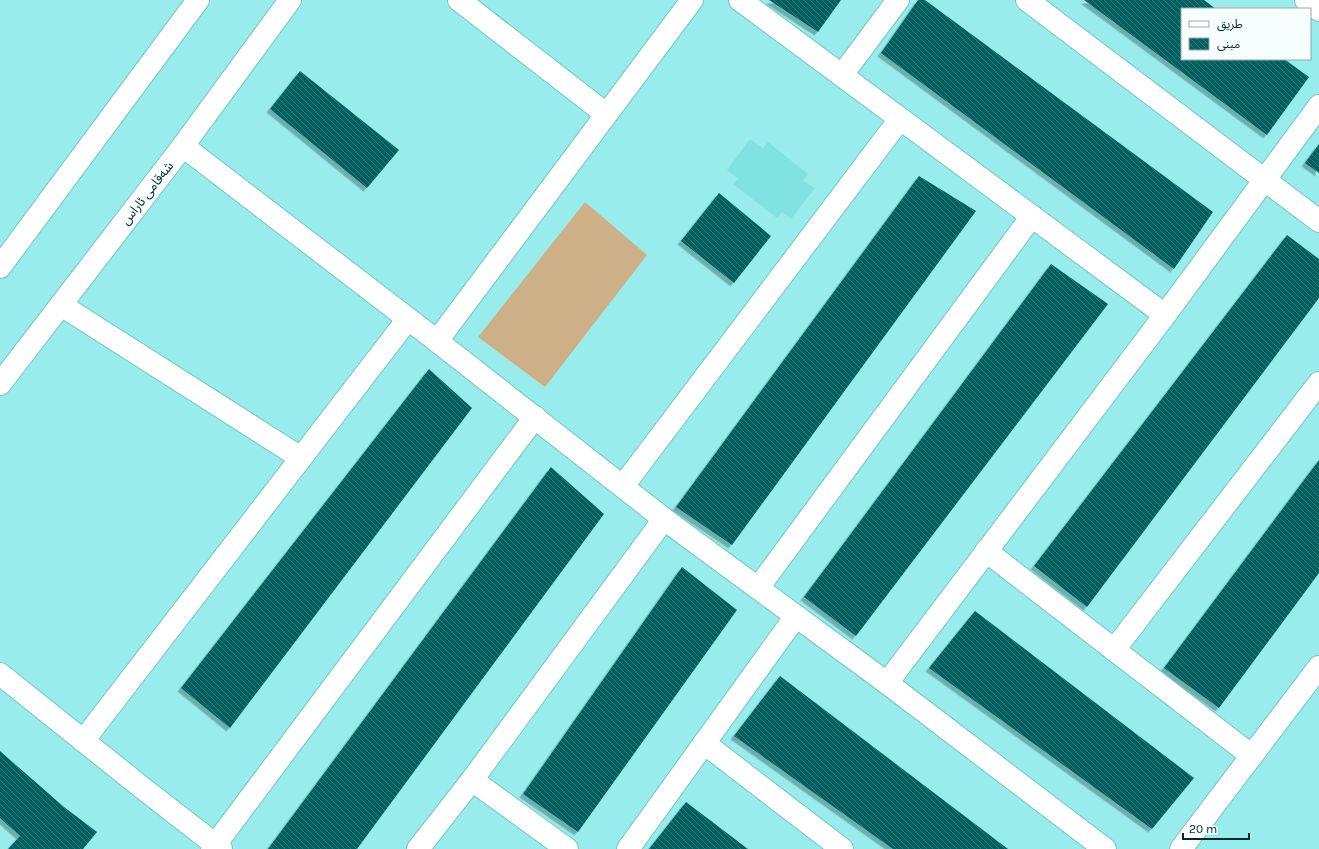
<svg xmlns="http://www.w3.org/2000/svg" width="1319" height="849" font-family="Karla,'Noto Sans Arabic',sans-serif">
<defs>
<pattern id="building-back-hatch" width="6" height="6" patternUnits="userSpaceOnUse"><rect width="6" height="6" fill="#036060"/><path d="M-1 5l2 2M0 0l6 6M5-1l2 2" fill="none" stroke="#2f7878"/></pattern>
<filter id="shadow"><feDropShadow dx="-3.5" dy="3.5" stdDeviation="0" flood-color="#0004"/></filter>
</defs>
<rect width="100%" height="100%" fill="#98edec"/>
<!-- built -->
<path fill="#80e3e1" d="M750,139L763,148L768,142L808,174L803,181L815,188L791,219L782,212L777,218L733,184L738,179L727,170Z"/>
<!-- pitch -->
<path fill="#ceb088" d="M585,202L647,255L545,387L478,337Z"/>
<!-- building -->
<g fill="url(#building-back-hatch)" filter="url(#shadow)">
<path d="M769,0H841L818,32Z"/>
<path d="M918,0H925L1213,212L1174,269L881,53Z"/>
<path d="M1084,0H1204L1216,9H1182V59H1284L1309,77L1267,135Z"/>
<path d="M300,71L399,150L367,188L270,109Z"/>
<path d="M1319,144V173L1305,163Z"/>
<path d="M919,176L976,211L732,545L676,507Z"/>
<path d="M719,193L771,236L734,283L681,241Z"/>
<path d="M1287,235L1319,259V298L1087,607L1034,566Z"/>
<path d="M1051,264L1108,304L856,636L804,597Z"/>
<path d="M429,369L472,408L230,728L181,688Z"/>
<path d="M1319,460V573L1219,708L1164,668Z"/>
<path d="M551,467L604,514L357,849H268Z"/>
<path d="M682,567L737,610L578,832L523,794Z"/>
<path d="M975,611L1194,778L1152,829L929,668Z"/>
<path d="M780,676L1008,849H893L734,736Z"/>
<path d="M0,751L64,807L97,832L83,849H8L20,836L0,818Z"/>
<path d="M686,802L748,849H649Z"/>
</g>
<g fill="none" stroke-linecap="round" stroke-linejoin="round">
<!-- minor casing -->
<g stroke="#70c5c4" stroke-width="24">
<g id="minor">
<path d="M459,0L606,114"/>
<path d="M740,0L1165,315"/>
<path d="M1027,0L1319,221"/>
<path d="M1306,0L1319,10"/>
<path d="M842,75L898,0"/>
<path d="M183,146L437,341L664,519L887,683L1105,849"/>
<path d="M0,267L198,0"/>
<path d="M61,305L301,458"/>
<path d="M437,341L692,0"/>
<path d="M0,384L183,146L290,0"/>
<path d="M623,486L900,119"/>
<path d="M986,551L1252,756"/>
<path d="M758,588L1032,216"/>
<path d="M1114,650L1319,383"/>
<path d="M0,674L140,786L221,849"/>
<path d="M887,683L1165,315L1319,106"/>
<path d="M83,741L408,319"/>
<path d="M704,743L842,849"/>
<path d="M472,780L567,849"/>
<path d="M212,849L535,417"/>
<path d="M418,849L472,780L664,519"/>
<path d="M628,849L796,616"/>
<path d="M1181,849L1319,667"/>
</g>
</g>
<!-- minor -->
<use href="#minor" stroke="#fff" stroke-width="22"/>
</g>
<g text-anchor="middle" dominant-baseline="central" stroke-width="4" stroke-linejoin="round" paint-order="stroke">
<!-- street labels -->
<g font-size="13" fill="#022828" stroke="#f7fffe">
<text transform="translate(147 193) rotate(-52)">شەقامی ئاراس</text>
</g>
</g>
<!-- legend -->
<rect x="1181" y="8" width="130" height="52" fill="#f7fffe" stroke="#95a9a8"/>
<rect x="1189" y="21" width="20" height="6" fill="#ffffff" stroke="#95a9a8"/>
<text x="1217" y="28" font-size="12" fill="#022828">طريق</text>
<rect x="1189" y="38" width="20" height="12" fill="url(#building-back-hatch)" stroke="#95a9a8"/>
<text x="1217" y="48" font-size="12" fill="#022828">مبنى</text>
<!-- scale -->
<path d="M1183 833v6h66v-6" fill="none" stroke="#022828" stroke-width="2"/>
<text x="1189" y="833" font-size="12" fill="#022828" stroke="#f7fffe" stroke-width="3" paint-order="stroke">20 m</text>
</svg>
